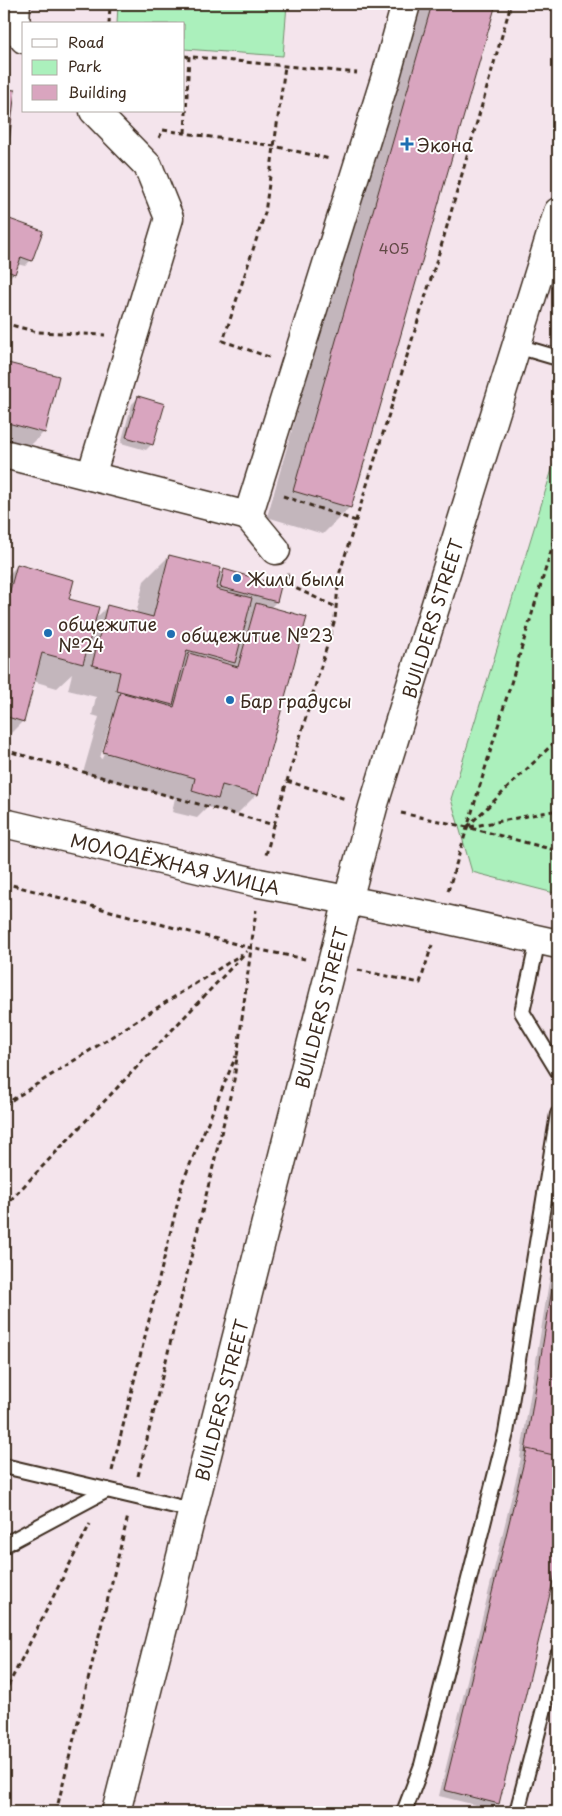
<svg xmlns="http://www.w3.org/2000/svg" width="562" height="1816" font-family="'Playpen Sans',sans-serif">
<rect width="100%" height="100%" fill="#f4e4ec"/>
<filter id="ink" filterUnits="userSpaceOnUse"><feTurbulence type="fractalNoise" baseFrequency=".02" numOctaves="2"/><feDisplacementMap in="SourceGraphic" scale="10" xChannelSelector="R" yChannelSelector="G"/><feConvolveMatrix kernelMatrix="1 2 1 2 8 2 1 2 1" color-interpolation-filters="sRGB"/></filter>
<g filter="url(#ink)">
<!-- green -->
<g fill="#abf0bc" stroke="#738d6d">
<path d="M118,4H287L283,56L184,49V24H117Z"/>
<path d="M558,450V894L472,872L451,799Z"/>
</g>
<!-- shadow -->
<g fill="#0003" fill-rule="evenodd">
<path d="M414,4H495L350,507L323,534L267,517Z"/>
<path d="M4,90L14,91L6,159L4,162Z"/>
<path d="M4,218L41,231L31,260L25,266L17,264L14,273L8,279L4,277Z"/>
<path d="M4,364L58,377L44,432L17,459L4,456Z"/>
<path d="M138,398L152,444L146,450L121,443L132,404Z"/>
<path d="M169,556L218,577L225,570L280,587L276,602L270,608L257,794L236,815L208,807L197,818L172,812L175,798L83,773L99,717L92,715L96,697L68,690L72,674L57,688L33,681L23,721L4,740V579L17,566L68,600L94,620L108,606L136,614L144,581ZM111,720H113L102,759L100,758Z"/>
<path d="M558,1227V1556L498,1803L492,1809L439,1796L521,1458H520Z"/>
</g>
<!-- building -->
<g fill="#d9a5bf" stroke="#3b2a1e">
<path d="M432,4H496L351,508L293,491Z"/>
<path d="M4,89L15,90L7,160H4Z"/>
<path d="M4,217L43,231L32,261L21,257L15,274L4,270Z"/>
<path d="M4,362L59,376L45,433L4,422Z"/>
<path d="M138,396L165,404L153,445L126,437Z"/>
<path d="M169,555L221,568L216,589L252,598L235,663L187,650L173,705L116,690L120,672L92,665L107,605L153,617Z"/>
<path d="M17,564L74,580L69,599L99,607L83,664L42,653L24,722L4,716V613Z"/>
<path d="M224,569L281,586L277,602L220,587Z"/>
<path d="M256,603L307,617L258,795L222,785L218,799L192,791L195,778L103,752L120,692L174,707L189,653L238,667Z"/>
<path d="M558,1253V1458L525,1452Z"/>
<path d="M527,1449L558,1456V1561L499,1804L444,1790Z"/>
<path d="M434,1805L453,1812H431Z"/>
</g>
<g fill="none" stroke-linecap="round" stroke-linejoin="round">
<!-- lane casing -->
<g stroke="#3b2a1e" stroke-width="18">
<g id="lane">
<path d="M517,346L558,358"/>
<path d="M538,940L522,1012L558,1071"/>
<path d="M4,1466L192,1510"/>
<path d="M4,1545L107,1490"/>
<path d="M404,1812L422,1765L506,1433L558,1114"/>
<path d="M517,1812L558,1655"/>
</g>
</g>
<!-- street casing -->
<g stroke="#3b2a1e" stroke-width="31">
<g id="street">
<path d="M16,4C15,17 14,28 24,39"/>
<path d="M4,454L248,516L386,76L406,4"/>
<path d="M91,476L169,218L148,166L94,111"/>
<path d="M248,516L276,550"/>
</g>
</g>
<!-- secondary casing -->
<g stroke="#3b2a1e" stroke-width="31">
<g id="secondary">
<path id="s1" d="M4,823L259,883L440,918L558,944"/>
<path id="s2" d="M116,1812L348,900L373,807L558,212"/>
</g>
</g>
<!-- path -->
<g stroke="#3b2a1e" stroke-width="3" stroke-dasharray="5 4" stroke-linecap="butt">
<path d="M109,24L110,4"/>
<path d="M184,56L357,73"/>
<path d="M185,133L189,56"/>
<path d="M159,138L163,130L274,146L330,159"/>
<path d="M4,323L37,332L105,335"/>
<path d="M269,357L223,341L265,213L285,66"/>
<path d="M283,496L356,521"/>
<path d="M287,574L293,587L336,607"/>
<path d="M4,750L274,825L266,855"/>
<path d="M287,781L346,799"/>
<path d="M401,813L467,827L558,851"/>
<path d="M274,825L335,619L339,575L443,240L511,4"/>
<path d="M467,827L558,739"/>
<path d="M470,827L558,810"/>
<path d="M4,883L251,948L305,959"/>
<path d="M448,891L558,528"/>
<path d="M358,970L420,983L432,945"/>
<path d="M4,1105L242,954"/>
<path d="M4,1207L247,951"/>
<path d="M112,1471L183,1181L236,1056"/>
<path d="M138,1476L234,1080L256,910"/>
<path d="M4,1694L90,1524"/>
<path d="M56,1812L128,1516"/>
</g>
<!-- lane -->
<use href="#lane" stroke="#fff" stroke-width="14"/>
<!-- street -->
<use href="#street" stroke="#fff" stroke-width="28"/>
<!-- secondary -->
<use href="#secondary" stroke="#fff" stroke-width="28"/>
</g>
</g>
<!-- markers -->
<g fill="#1f6fb2" stroke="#fff" stroke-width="2">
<path d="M404.5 136.5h5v5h5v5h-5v5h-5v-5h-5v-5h5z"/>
<circle cx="237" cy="578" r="5"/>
<circle cx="48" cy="633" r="5"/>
<circle cx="171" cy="634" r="5"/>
<circle cx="230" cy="700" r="5"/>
</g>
<g text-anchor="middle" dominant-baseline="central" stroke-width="4" stroke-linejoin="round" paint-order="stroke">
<!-- number labels -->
<g font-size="15" fill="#624946">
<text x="394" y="247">405</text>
</g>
<!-- poi labels -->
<g font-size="18" fill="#3b2a1e" stroke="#fff" text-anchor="start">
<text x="417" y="144">Экона</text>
<text x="247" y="578">Жили были</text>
<text x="58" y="623">общежитие<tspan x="58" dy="21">№24</tspan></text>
<text x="181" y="634">общежитие №23</text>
<text x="240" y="700">Бар градусы</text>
</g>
<!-- street labels -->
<g font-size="18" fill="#3b2a1e" stroke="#fff">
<text stroke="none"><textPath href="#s2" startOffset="1235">BUILDERS STREET</textPath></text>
<text stroke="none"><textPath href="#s1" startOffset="176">МОЛОДЁЖНАЯ УЛИЦА</textPath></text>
<text stroke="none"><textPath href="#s2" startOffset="830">BUILDERS STREET</textPath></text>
<text stroke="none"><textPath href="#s2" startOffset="425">BUILDERS STREET</textPath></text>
</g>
</g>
<!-- margin -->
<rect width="562" height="1816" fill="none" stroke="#fff" stroke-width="20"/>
<rect x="10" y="10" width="542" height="1796" fill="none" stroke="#3b2a1e" stroke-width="2" filter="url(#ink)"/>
<!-- legend -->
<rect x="22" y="22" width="162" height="90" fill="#ffffff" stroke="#b1aaa5"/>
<rect x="32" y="39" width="25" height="8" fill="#ffffff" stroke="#b1aaa5"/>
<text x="68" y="48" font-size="15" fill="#3b2a1e">Road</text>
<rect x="32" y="60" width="25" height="15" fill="#abf0bc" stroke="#b1aaa5"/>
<text x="68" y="72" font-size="15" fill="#3b2a1e">Park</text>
<rect x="32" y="85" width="25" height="15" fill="#d9a5bf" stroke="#b1aaa5"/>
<text x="68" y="98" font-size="15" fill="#3b2a1e">Building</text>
</svg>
